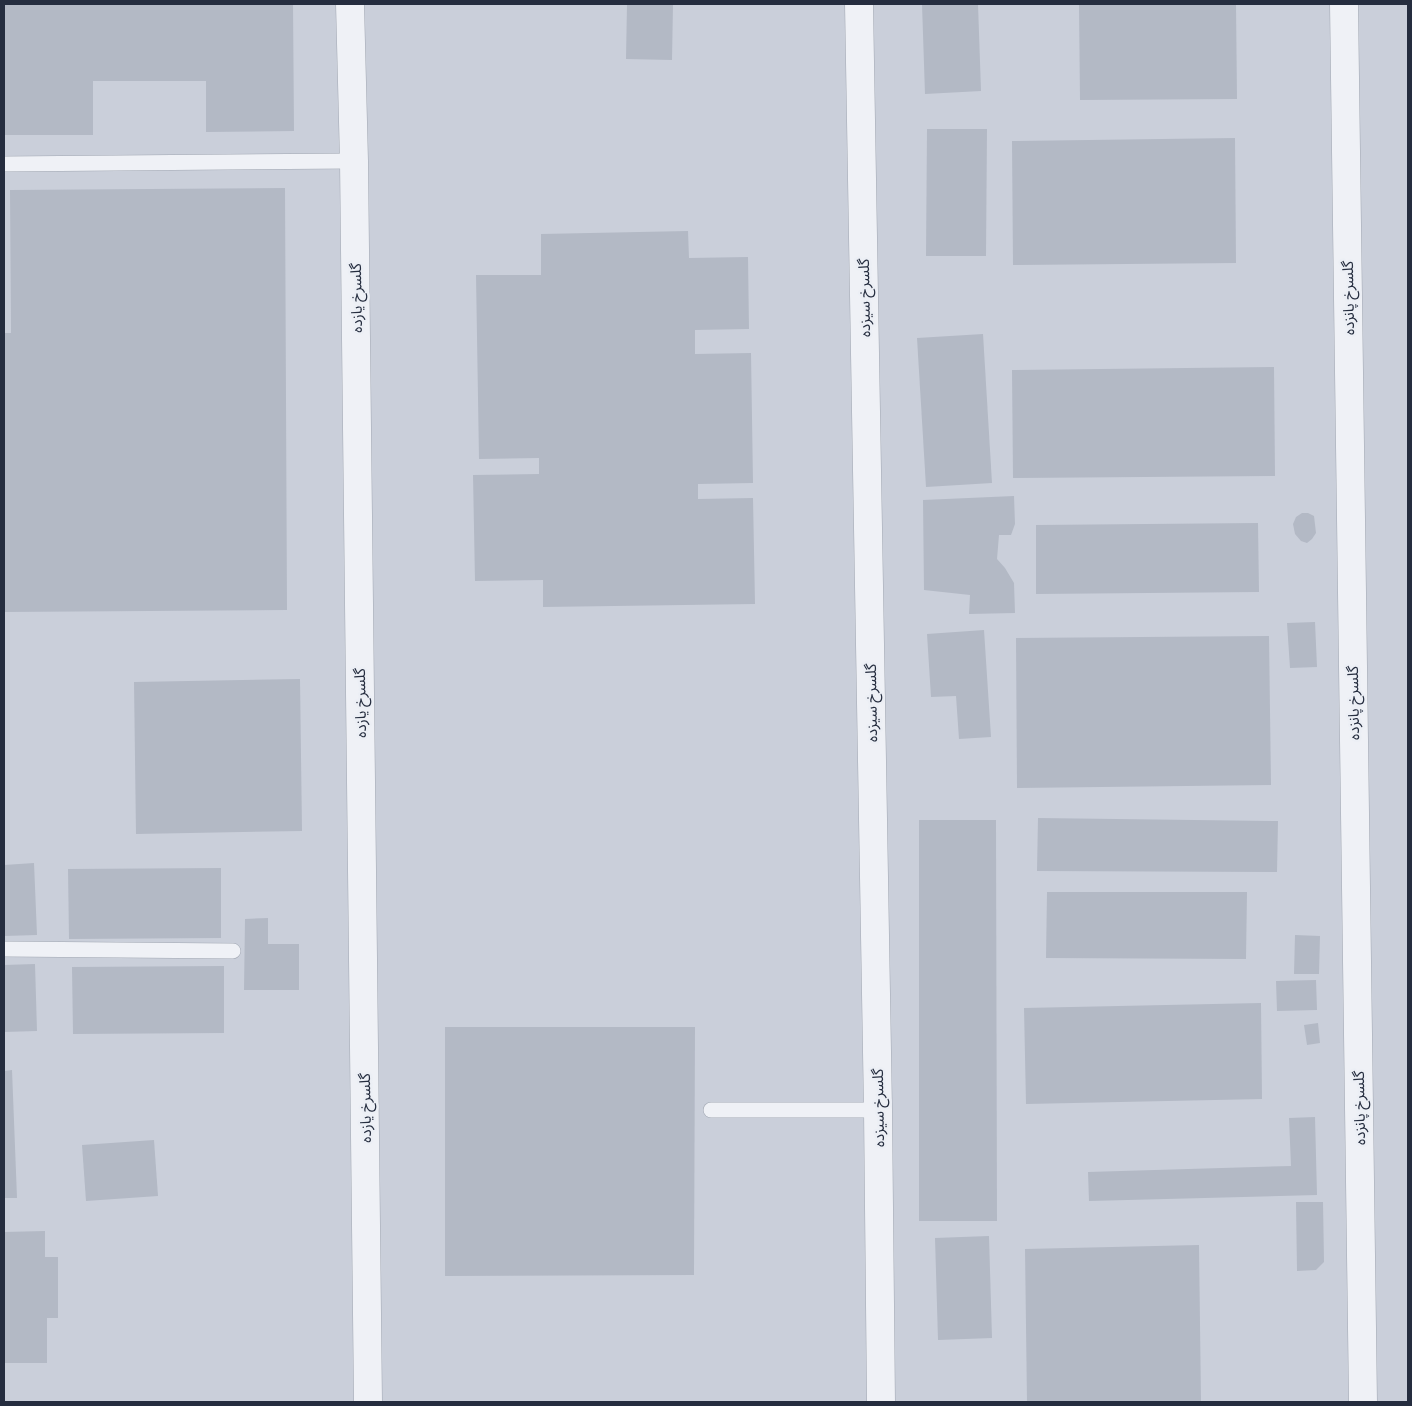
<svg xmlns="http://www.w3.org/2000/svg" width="1412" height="1406" font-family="'Archivo Narrow','Noto Sans Arabic',sans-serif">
<rect width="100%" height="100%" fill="#dce0e8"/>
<!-- built -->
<rect fill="#cacfda" x="4" y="4" width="1404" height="1398"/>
<!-- building -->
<g fill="#b3b9c5">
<path d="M4,4H293L294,131L206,132V81H93V135H4Z"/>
<path d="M627,4H673L672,60L626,59Z"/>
<path d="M922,4H978L981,91L925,94Z"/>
<path d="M1079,4H1236L1237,99L1080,100Z"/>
<path d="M927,129H987L986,256H926Z"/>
<path d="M1235,138L1236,263L1013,265L1012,141Z"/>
<path d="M285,188L287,610L4,612V333H11L10,190Z"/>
<path d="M688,231L689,258L748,257L749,329L695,330V354L751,353L753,483L698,484V499L753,498L755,604L543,607V580L475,581L473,475L539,474V458L479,459L476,275H541V234Z"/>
<path d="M983,334L992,483L926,487L917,338Z"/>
<path d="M1274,367L1275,476L1013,478L1012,370Z"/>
<path d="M1014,496L1015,524L1011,535H999L997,559L1005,568L1014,583L1015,613L969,614L970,595L924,590L923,500Z"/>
<path d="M1302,513H1308L1314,516L1316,533L1312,539L1307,543L1301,541L1295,534L1293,524L1296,517Z"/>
<path d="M1258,523L1259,592L1036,594V525Z"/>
<path d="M1315,622L1317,667L1290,668L1287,623Z"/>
<path d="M984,630L991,737L959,739L956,696L931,697L927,634Z"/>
<path d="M1269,636L1271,785L1017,788L1016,638Z"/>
<path d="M300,679L302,831L136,834L134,682Z"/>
<path d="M1038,818L1278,821L1277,872L1037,871Z"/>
<path d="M919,820H996L997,1221H919Z"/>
<path d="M34,863L37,935L4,936V865Z"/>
<path d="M221,868V938L69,939L68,869Z"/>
<path d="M1047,892H1247L1246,959L1046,958Z"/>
<path d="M268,918V944H299V990H244L245,919Z"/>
<path d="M1295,935L1320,936L1319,974H1294Z"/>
<path d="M35,964L37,1031L4,1032V965Z"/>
<path d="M224,966V1033L73,1034L72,967Z"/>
<path d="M1316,980L1317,1010L1277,1011L1276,981Z"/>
<path d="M1261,1003L1262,1099L1026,1104L1024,1008Z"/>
<path d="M1318,1023L1320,1043L1307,1045L1304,1025Z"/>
<path d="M445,1027H695L694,1275L445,1276Z"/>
<path d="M12,1070L17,1198H4V1071Z"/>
<path d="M1315,1117L1317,1195L1089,1201L1088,1172L1291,1166L1289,1118Z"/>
<path d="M154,1140L158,1196L86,1201L82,1145Z"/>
<path d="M1296,1202H1323L1324,1262L1316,1270L1297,1271Z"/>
<path d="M45,1231V1257H58V1318H47V1363H4V1232Z"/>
<path d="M989,1236L992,1338L938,1340L935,1238Z"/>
<path d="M1199,1245L1201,1402H1027L1025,1249Z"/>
</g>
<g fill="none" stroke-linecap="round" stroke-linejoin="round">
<!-- lane casing -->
<g stroke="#a1a7b2" stroke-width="16">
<g id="lane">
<path d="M4,164L354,161"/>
<path d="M4,949L233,951"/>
<path d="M711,1110H878"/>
</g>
</g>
<!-- street casing -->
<g stroke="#a1a7b2" stroke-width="29">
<g id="street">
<path d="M350,4L354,161L368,1402"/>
<path d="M859,4L878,1110L881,1402"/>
<path d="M1344,4L1363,1402"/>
</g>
</g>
<!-- lane -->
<use href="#lane" stroke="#eff1f6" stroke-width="15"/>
<!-- street -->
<use href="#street" stroke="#eff1f6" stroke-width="28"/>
</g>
<g text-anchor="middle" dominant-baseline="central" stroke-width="5" stroke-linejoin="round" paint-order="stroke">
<!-- street labels -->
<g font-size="15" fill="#252d3f" stroke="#eceff5">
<text transform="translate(356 298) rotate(-91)">گلسرخ یازده</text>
<text transform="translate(864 298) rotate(-91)">گلسرخ سیزده</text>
<text transform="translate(1348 298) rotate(-91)">گلسرخ پانزده</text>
<text transform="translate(360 703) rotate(-91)">گلسرخ یازده</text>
<text transform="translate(871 703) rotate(-91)">گلسرخ سیزده</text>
<text transform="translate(1353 703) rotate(-91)">گلسرخ پانزده</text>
<text transform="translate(365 1108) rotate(-91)">گلسرخ یازده</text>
<text transform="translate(878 1108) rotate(-91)">گلسرخ سیزده</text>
<text transform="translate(1359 1108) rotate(-91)">گلسرخ پانزده</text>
</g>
</g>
<!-- border -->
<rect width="1412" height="1406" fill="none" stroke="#252d3f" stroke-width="10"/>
</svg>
